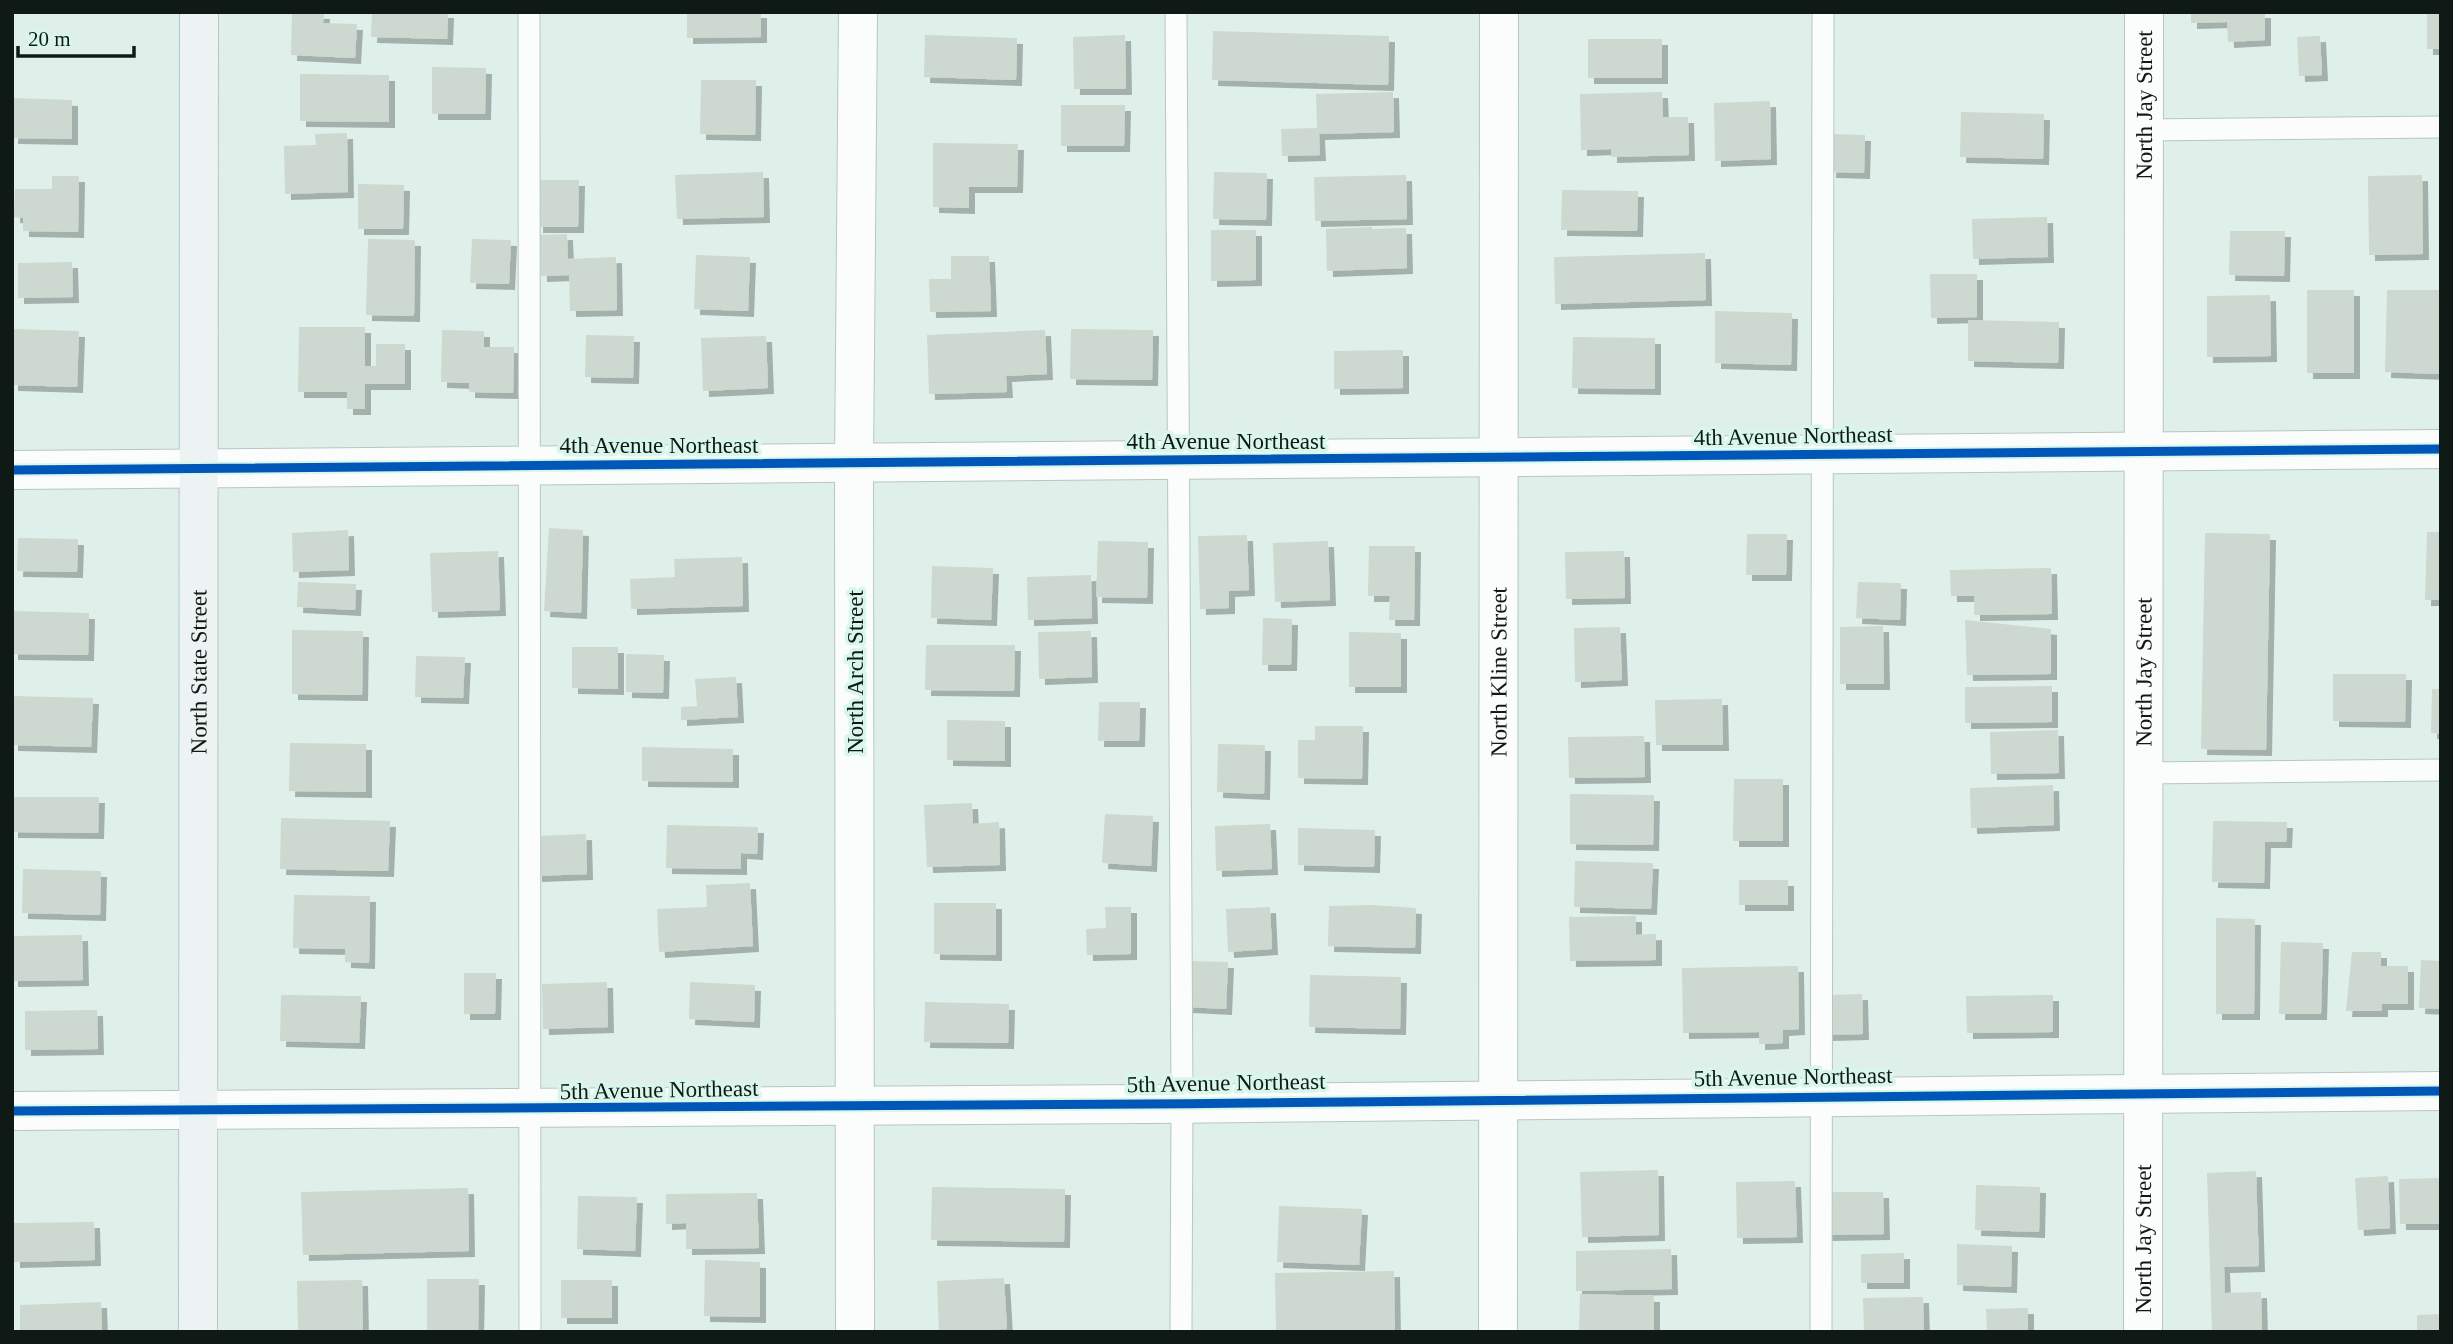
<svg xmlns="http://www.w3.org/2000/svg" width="2453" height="1344" font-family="'Times New Roman',serif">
<defs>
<filter id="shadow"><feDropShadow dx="6" dy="6" stdDeviation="0" flood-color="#0004"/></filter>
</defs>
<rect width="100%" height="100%" fill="#dff0ea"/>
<!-- building -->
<g fill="#ccd8d0" filter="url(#shadow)">
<path d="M292,12L324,13L323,23L357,24L355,58L291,55Z"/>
<path d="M372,12H448L447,39L371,37Z"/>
<path d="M687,12H761V37L687,38Z"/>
<path d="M2191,12H2265V40L2228,42L2227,22L2191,23Z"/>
<rect x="2427" y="12" width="14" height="37"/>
<path d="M1213,31L1389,36L1388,85L1212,80Z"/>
<path d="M925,35L1017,38L1016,80L924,77Z"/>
<path d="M1125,35L1126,89H1074L1073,37Z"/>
<path d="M2320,36L2322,75L2299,76L2297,37Z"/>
<rect x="1588" y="39" width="74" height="39"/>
<path d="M432,67L486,68L485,114H432Z"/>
<path d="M300,74L389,75V122L300,121Z"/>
<path d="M701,80H756L755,135L700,134Z"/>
<path d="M1393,92L1394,132L1319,134L1320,155L1282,156L1281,129L1317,128L1316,94Z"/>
<path d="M1662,92L1663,117H1688L1689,155L1611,157V149L1581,150L1580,94Z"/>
<path d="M13,98L72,100V139L12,138Z"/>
<path d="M1770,101L1771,159L1715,161L1714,103Z"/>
<path d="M1061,105H1125L1124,146H1061Z"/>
<path d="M1961,112L2044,114L2043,159L1960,157Z"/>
<path d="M347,133L348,192L285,194L284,146L316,145L315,134Z"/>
<path d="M1831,134L1865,135L1864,173L1830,172Z"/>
<path d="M933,143L1018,144L1017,187H969V208L933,207Z"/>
<path d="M763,172L764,217L677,219L675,175Z"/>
<path d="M1214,172L1267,173L1266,220L1213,219Z"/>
<path d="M1406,175L1407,219L1315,221L1314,177Z"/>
<path d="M2422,175L2423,254L2369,255L2368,176Z"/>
<path d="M52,176H79L78,232L23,231V218L14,217L15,189H52Z"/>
<path d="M538,180H579L578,227H537Z"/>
<path d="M358,184L404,185L403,229H358Z"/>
<path d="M1562,190L1638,191L1637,231L1561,230Z"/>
<path d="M2047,217L2048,257L1973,259L1972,219Z"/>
<path d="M1372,227V229L1406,228L1407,268L1327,271L1326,229Z"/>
<path d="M1211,230H1256V280L1211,281Z"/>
<path d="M2230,231H2285L2284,276L2229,275Z"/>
<path d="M567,234L568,259L616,257L617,310L570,311L569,275L541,276L540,235Z"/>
<path d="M368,239L415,240L414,316L366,315Z"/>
<path d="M472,239L511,240L509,284L470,283Z"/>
<path d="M1705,253L1706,300L1555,304L1554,257Z"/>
<path d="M696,255L750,257L748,311L694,309Z"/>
<path d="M951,256H989L991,311L930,312L929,279H951Z"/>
<path d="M72,262L73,297L18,298V263Z"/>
<path d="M1930,274H1977V317L1931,318Z"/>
<rect x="2307" y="290" width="47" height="83"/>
<path d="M2387,290H2441V374L2385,372Z"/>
<path d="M2270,295L2271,356L2207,357V296Z"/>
<path d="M1715,311L1792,313L1791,365L1715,363Z"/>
<path d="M1968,320L2059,322L2058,363L1968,361Z"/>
<path d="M299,327H365V366H376V344H405V384H365V409H347V392H298Z"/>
<path d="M12,329L79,331L77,387L12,385Z"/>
<path d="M1071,329L1153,330L1152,380L1070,379Z"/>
<path d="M442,330L484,331V347H514L513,393L469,392V383L441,382Z"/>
<path d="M1045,330L1047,374L1006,376L1007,392L929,394L927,335Z"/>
<path d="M586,335L634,336L633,378L585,377Z"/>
<path d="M766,336L768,388L703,391L701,338Z"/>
<path d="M1573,337L1655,338V389L1572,388Z"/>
<path d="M1403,350V388L1334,389V351Z"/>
<path d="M549,528L583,530L581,613L544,611Z"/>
<path d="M348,530L349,570L293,572L292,533Z"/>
<path d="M2427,532H2441V600H2425Z"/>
<path d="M2205,533L2270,534L2266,750L2201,749Z"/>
<path d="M1747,534H1787L1786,575H1746Z"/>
<path d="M1247,535L1249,590L1229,591V608L1200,609L1198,536Z"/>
<path d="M18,538L78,539L77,572L17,571Z"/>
<path d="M1098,541L1148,542L1147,598L1096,597Z"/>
<path d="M1328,541L1330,600L1275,602L1273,543Z"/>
<path d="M1369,546H1415L1414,620H1389L1390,596H1368Z"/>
<path d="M498,551L500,610L432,612L430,553Z"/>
<path d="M1624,551L1625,598L1566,599L1565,552Z"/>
<path d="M742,557L743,606L631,609L630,579L675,577L674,559Z"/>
<path d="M932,566L993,568L991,620L931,618Z"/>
<path d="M2051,568L2052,614L1974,615V596H1951L1950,570Z"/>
<path d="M1091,575L1092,618L1028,620L1027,577Z"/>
<path d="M298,582L356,584L355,610L297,607Z"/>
<path d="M1858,582L1901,583L1900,620L1856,618Z"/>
<path d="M12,611L89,613L88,655L12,654Z"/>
<path d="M1263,618L1292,619L1291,665H1262Z"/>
<path d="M1965,620L2051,629V674L1967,675Z"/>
<path d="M1883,626L1884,684H1840V627Z"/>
<path d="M1620,627L1622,680L1575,682L1574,628Z"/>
<path d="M292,630L363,631L362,695L292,694Z"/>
<path d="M1091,631L1092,677L1039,679L1038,632Z"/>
<path d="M1349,632L1401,633V687H1349Z"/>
<path d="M926,645H1015L1014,691L925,690Z"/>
<path d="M572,647H618V689L572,688Z"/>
<path d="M626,654L664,655L663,693L626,692Z"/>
<path d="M416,656L465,657L463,698L415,697Z"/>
<path d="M2333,674H2406L2405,722L2333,721Z"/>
<path d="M736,677L738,717L681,720V707L697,706L695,679Z"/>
<path d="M2052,686V722L1965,723V687Z"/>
<path d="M2432,689H2441V734L2431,733Z"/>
<path d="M12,696L93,698L91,747L12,745Z"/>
<path d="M1722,699L1723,745H1656L1655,700Z"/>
<path d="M1099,702H1140L1139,741H1098Z"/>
<path d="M947,720L1005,721V761L947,760Z"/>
<path d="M1315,726H1363L1362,779L1298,778V740H1315Z"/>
<path d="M2058,730L2059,773L1991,774L1990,732Z"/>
<path d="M1644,736L1645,777L1569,778L1568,737Z"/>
<path d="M290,743L366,744V792L289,791Z"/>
<path d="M1218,744L1265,745L1264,794L1217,792Z"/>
<path d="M642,747L733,749V782L642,781Z"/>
<path d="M1734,779H1783V841H1733Z"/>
<path d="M2053,785L2054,825L1971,828L1970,788Z"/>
<path d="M1570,794L1654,795L1653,845L1570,844Z"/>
<path d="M12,797H99L98,833L12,832Z"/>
<path d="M972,803L973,824L999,822L1000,865L927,867L924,805Z"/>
<path d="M1105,814L1153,816L1151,866L1102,863Z"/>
<path d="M281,818L390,821L388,871L280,869Z"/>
<path d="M2213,821L2287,822L2286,842H2265L2264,883L2212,882Z"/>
<path d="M1270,824L1272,869L1216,871L1215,826Z"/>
<path d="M667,825L758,827L757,854L741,853V869L666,868Z"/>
<path d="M1298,828L1375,830L1374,867L1298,865Z"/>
<path d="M586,834L587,874L536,876L535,836Z"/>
<path d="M1575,861L1653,863L1651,909L1574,907Z"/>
<path d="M23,869L101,871L100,915L22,913Z"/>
<rect x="1739" y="880" width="49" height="25"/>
<path d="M750,883L753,946L659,952L657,909L707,907L706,885Z"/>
<path d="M294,895L370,896L369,963L345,962V949L293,948Z"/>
<path d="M934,903H996V955L934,954Z"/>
<path d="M1371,905L1416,908L1415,948L1328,946L1329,906Z"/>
<path d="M1105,907H1131V954L1087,955L1086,929L1106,928Z"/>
<path d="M1270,907L1272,949L1228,952L1226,909Z"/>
<path d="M1636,916V935L1656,934V960L1570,961L1569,917Z"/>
<path d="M2216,918L2255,919L2254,1014H2216Z"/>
<path d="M82,935L83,980L12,981V936Z"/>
<path d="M2281,942L2323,943L2321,1014H2279Z"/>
<path d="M2352,952H2381V966H2408V1004H2382V1011H2346Z"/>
<path d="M2421,960L2441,961V1009L2419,1008Z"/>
<path d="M1190,961L1228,962L1226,1009L1187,1007Z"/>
<path d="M1798,966L1799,1029L1783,1030V1043L1759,1044V1032L1683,1033L1682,968Z"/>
<path d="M464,973H496L495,1014H464Z"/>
<path d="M1310,975L1401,977L1400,1029L1309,1027Z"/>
<path d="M607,982L608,1027L543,1029L542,984Z"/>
<path d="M690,982L755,985L754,1022L689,1019Z"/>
<path d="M1862,994L1863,1034L1827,1035L1826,995Z"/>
<path d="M281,995L361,996L359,1043L280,1041Z"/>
<path d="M2053,995V1032L1967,1033L1966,996Z"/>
<path d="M925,1002L1009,1004L1008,1043L924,1042Z"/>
<path d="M97,1010L98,1049L25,1050V1011Z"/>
<path d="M1658,1170L1659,1235L1582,1237L1580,1172Z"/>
<path d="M2256,1171L2259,1266L2224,1267L2225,1293L2261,1292L2262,1332H2212L2207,1173Z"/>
<path d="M2388,1176L2390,1228L2358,1230L2355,1178Z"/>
<path d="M2441,1178V1224H2400L2399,1179Z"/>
<path d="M1795,1181L1797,1237L1737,1238L1736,1182Z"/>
<path d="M1976,1185L2040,1187L2039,1232L1975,1230Z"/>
<path d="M932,1187L1065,1189L1064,1242L931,1240Z"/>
<path d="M468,1188L469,1251L303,1255L301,1192Z"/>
<path d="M1825,1192H1883L1884,1234L1826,1235Z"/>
<path d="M757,1193L759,1248L686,1249V1223L666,1224V1194Z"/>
<path d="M578,1196L637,1197L635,1251L577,1249Z"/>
<path d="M1279,1206L1362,1209L1359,1265L1277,1262Z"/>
<path d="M94,1222L95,1260L14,1262L13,1223Z"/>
<path d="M1957,1244L2012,1246L2011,1287L1957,1285Z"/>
<path d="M1671,1249L1672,1289L1576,1291V1251Z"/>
<path d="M1904,1253V1283H1861V1254Z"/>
<path d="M705,1260L760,1262V1317L704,1316Z"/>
<path d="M1394,1271L1395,1332H1276L1275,1273Z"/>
<path d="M1004,1278L1007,1329L939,1332L937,1281Z"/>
<path d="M427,1279H479L478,1332H427Z"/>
<path d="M362,1280L363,1332H298L297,1281Z"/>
<rect x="561" y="1280" width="51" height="38"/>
<path d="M1580,1294L1654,1296V1332H1579Z"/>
<path d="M1923,1297L1924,1332H1864L1863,1298Z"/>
<path d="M101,1302L102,1332H20V1305Z"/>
<path d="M2028,1308V1332H1987L1986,1309Z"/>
<path d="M2441,1314V1332H2417V1315Z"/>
</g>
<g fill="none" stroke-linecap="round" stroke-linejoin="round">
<!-- lane casing -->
<g stroke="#b8c6c1" stroke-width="23">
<g id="lane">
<path d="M529,12L530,1332"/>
<path d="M1176,12L1182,1102L1181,1332"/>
<path d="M2144,130L2441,127"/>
<path d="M2143,773L2441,770"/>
<path d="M1821,1332L1823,12"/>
</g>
</g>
<!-- street casing -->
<g stroke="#b8c6c1" stroke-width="40">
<g id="street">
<path d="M12,470L2441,449"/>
<path d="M12,1111C822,1110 1631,1098 2441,1091"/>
<path d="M855,1332L854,463L858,12"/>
<path id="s1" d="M1498,1332L1499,12"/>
<path id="s2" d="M2143,1332L2144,12"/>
</g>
</g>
<!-- secondary casing -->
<g stroke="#b8c6c1" stroke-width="40">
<g id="secondary">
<path id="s3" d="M198,1332L199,12"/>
</g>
</g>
<!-- lane -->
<use href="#lane" stroke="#fafdfc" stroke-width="21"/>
<!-- street -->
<use href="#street" stroke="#fafdfc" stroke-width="38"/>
<!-- secondary -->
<use href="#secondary" stroke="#ecf3f2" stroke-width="38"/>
<!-- cycleway casing -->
<g stroke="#d9f6eb" stroke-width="13">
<g id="cycleway">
<path d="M12,470L2441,449"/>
<path d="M12,1111C822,1110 1631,1098 2441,1091"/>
</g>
</g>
<!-- cycleway -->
<use href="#cycleway" stroke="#0057b8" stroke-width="9"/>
</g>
<g text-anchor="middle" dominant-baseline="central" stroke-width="7" stroke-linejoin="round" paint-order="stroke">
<!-- street labels -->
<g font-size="23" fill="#0f1a16" stroke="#d9f6eb">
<text stroke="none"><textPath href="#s2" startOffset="1227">North Jay Street</textPath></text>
<text transform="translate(1793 436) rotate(-1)">4th Avenue Northeast</text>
<text x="1226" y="441">4th Avenue Northeast</text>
<text x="659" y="445">4th Avenue Northeast</text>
<text stroke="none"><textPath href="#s3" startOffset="660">North State Street</textPath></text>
<text transform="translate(855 672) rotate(-90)">North Arch Street</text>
<text stroke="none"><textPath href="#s1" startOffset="660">North Kline Street</textPath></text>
<text stroke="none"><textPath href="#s2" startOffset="660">North Jay Street</textPath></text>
<text transform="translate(1793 1077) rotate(-1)">5th Avenue Northeast</text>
<text transform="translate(1226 1083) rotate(-1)">5th Avenue Northeast</text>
<text transform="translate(659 1090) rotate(-1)">5th Avenue Northeast</text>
<text stroke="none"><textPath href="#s2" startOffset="93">North Jay Street</textPath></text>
</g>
</g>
<!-- border -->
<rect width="2453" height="1344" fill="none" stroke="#0f1a16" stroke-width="28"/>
<!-- scale -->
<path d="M18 46v10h116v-10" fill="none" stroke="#0f1a16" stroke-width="3.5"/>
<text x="28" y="46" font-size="21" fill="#0f1a16" stroke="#d9f6eb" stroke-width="5" paint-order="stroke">20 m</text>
</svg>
